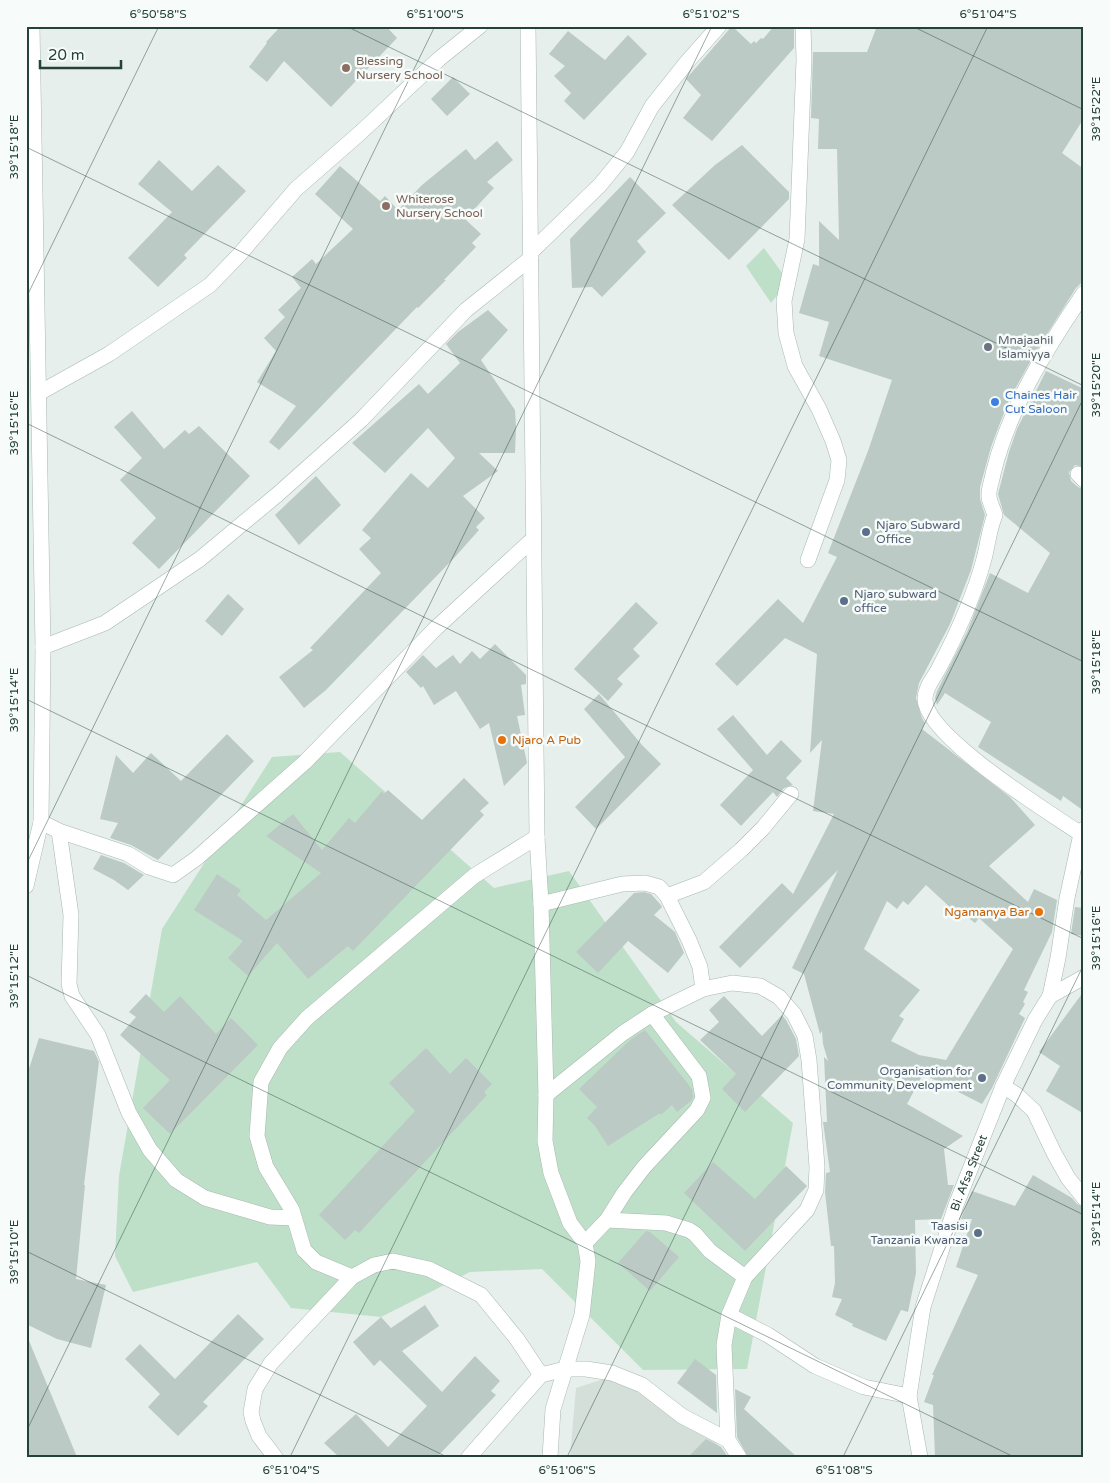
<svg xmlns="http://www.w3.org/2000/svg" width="1110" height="1483" font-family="'Varela Round',sans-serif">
<rect width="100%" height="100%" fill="#e6efeb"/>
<!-- built -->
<path fill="#d4dfda" d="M619,1374L712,1438L728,1457H570L576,1388Z"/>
<!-- green -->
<g fill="#bfe0c8">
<path d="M764,248L788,281L771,303L746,266Z"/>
<path d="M340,752L494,888L569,871L676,1022L793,1123L747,1369L643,1370L542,1269L470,1272L381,1317L291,1308L257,1262L133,1292L115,1256L119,1176L162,929L272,757Z"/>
</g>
<!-- building -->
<g fill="#bbcac4" fill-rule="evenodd">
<path d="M281,26H386L397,38L331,107L284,61L267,82L249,67L267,43L266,42Z"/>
<path d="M732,26L751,44L754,41L756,43L761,38L763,39L774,26H794V48L712,141L683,118L701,95L686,79Z"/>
<path d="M877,26H1084V118L1062,153L1084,169V280L1076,288L1035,353L1010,398L1000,423L991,447L980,487V499L985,515L971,570L950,624L919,683L916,698L922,718L925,723L922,729L1010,797L1035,825L989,866L1028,902L1034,889L1057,900L1052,932L1024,990L1028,992L1023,1002L1025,1004L1019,1014L1025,1018L992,1088L982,1104L923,1074L907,1104L963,1136L944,1149L948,1185H954L941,1219L915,1220L916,1273L908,1312L901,1310L886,1341L852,1326L853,1324L835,1315L842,1299L832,1297L835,1283L834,1246H831L825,1192L826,1173L830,1172L823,1122H827L824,1057L828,1061L823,1044L822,1031L820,1034L804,974L792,968L838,870L740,968L719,947L782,883L793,894L834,814L813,811L822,740L810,753L817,654L785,638L737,686L715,664L778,599L803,623L837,557L828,553L868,451L892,380L819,356L829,322L799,313L813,264L819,266V221L839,240L837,149H818L819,119L811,118L813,52H867ZM926,885L953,910L956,908L975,923L979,918L1013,949L946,1060L919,1055L891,1041L904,1019L899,1016L920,990L864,949L887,901L897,909L903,901L908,905Z"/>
<path d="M568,31L605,60L628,35L647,54L584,120L564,101L571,93L554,76L565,66L549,54Z"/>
<path d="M453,77L470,94L447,116L431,99Z"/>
<path d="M497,141L513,160L487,182L494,188L465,219L481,234L472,243L476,247L444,280H446L418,308L417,307L279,450L269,442L296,406L257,382L276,351L264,338L285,317L278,310L301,288L292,277L312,259L316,264L353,229L315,194L340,166L380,201L385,196L398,210L422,185L466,149L475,160Z"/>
<path d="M742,145L789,192V199L729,260L672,205L715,165Z"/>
<path d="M159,160L192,191L218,165L246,191L184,255L187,258L158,287L128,258L172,212L138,184Z"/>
<path d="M630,177L666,213L637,241L646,252L602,297L592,287L572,288L570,239Z"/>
<path d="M488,310L508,330L481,360L515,410L516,427L515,453H479L498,471L463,496L485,518L476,527L479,530L455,557L326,690L304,708L279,677L313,650L310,648L381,573L359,549L371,538L362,530L411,473L428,488L455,458L428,428L385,473L352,443L419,384L428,394L460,363L446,344L458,332Z"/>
<path d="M1046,371L1084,389V467L1075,465L1069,472L1071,481L1078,487L1084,489V811L1063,796L1061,801L978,747L991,722L945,693L937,705L935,698L937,691L967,632L990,573L1028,593L1050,553L1004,515L998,494L1009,452L1017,429Z"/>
<path d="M132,411L164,449L185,430L189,434L199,426L250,476L159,569L132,543L156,518L120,480L142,458L114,427Z"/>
<path d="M316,476L341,505L299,545L275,515Z"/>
<path d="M228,594L244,609L222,636L205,621Z"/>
<path d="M636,602L658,623L633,649L640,656L617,679L623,684L608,701L574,669Z"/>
<path d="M495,644L526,675V684L521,685L525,715L517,716L527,763L504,786L489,723L480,729L456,691L434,705L423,686L421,688L406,672L423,655L436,668L453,655L460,664L472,651L480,659Z"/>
<path d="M599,694L642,745L661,764L596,829L575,807L625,757L584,709Z"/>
<path d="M733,715L767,755L781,740L802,761L786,778L793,785L784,788L777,797L773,792L741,826L720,805L753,770L717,729Z"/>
<path d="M227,734L254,761L158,860L131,845L110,838L118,823L100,819L116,755L133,773L151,753L181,781Z"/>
<path d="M464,778L489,803L480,811L484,815L353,951L348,946L308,979L277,943L248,976L228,958L243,941L194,910L217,874L241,890L237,895L266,920L321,873L266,836L293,814L322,850L349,818L355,823L382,791L384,794L388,790L422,820Z"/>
<path d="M101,855L124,863L144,875L128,890L114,880L93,869Z"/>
<path d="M644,892L651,894L660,904L662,907L654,915L675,932L684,953L668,973L628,941L598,973L576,952L634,893Z"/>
<path d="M1075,907L1084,908V936L1071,934Z"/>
<path d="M1084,991V1114L1046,1091L1060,1066L1039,1052Z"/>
<path d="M146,994L164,1012L180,996L216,1034L231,1018L258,1045L170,1134L143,1108L170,1080L120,1035L136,1017L129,1012Z"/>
<path d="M724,996L762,1036L782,1015L786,1020L796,1039L799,1056L745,1112L722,1089L736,1074L700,1040L719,1022L709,1010Z"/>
<path d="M645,1030L692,1089L693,1097L692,1100L677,1112L672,1105L661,1115L660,1113L608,1146L595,1126L587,1118L597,1107L579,1089L630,1040Z"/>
<path d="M39,1038L94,1051L99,1062L84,1185H85L76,1279L106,1285L91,1348L57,1339L26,1324V1078Z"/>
<path d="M426,1048L450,1074L466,1058L492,1084L484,1092L487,1095L359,1233L355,1230L345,1240L319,1215L415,1111L389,1083Z"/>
<path d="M713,1162L755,1199L786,1166L807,1186L745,1251L684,1193Z"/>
<path d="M1033,1175L1072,1198L1077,1204L1084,1207V1457H935L933,1405L924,1402L934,1375H932L978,1275L956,1267L972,1219H961L965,1208L972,1191L1015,1206Z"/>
<path d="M646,1231L650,1232L679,1257L650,1291L618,1263Z"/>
<path d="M425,1305L439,1326L402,1351L442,1392L475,1356L500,1381L491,1391L496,1395L437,1457H339L324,1443L356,1414L388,1447L427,1406L380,1360L374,1366L353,1342L381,1317L391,1328Z"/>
<path d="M238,1314L264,1339L203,1402L208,1406L178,1436L148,1407L160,1394L125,1359L140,1344L175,1379Z"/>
<path d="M26,1336H27L77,1457H26Z"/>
<path d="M695,1359L716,1375L717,1413L677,1383Z"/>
<path d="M735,1389L751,1397L744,1409L797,1457H748L737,1437Z"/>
<path d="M706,1439L721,1447L728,1457H688Z"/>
</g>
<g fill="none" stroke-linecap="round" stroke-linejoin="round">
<!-- street casing -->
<g stroke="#a8b8b2" stroke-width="16">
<g id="street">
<path d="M528,26L537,837L541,904L546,1095L545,1141L551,1173L570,1223L585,1243L588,1261L582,1315L553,1409L550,1457"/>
<path d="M803,26L804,60L797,239L784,301L786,333L795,366L819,409L833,441L839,460L837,480L808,560"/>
<path d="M531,252L600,185L627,152L652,106L687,62L719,26"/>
<path d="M39,393L109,354L210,285L239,255L296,189L360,133L439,59L480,26"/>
<path d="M1078,474L1084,480"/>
<path d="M43,647L105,623L200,559L278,494L361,420L466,310L531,258"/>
<path d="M41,822L59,831L128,854L149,867L173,875L197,858L305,762L436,628L532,540"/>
<path d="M59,831L71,915L69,984L72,996L98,1035L129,1113L150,1150L176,1180L205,1198L270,1217L294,1218"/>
<path d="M1081,834C1050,813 925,736 925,699C925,687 934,678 939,668C957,634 974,596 984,559C988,544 989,529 995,515C993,509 990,503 989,497C988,490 992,481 993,474C1009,408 1046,349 1084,293"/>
<path d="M26,886L41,822L43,647L32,26"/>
<path d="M667,896L704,882L741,850L763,828L791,794"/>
<path d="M541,904L622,884L645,883L659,887L667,896L689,940L700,967L703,989"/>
<path d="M1050,996L1058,958L1067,898L1081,834L1084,829"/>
<path d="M1003,1086L1017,1095L1034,1111L1054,1153L1068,1178L1084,1198"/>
<path d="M546,1095L623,1033L652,1014L703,989L732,983L760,986L779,997L794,1014L805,1036L809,1060L817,1167L816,1190L807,1210L745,1277L729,1315L724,1345L728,1440"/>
<path d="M607,1220L666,1223L689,1230L695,1234L710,1251L745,1277"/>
<path d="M585,1243L607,1220L624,1193L644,1167L697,1110L703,1098L699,1076L652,1014"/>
<path d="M352,1277L316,1262L304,1250L292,1210L266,1167L257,1136L261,1082L280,1048L307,1018L474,876L537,837"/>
<path d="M729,1315L768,1335L815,1366L864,1387L909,1396"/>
<path d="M275,1457L259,1436L253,1421L251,1412L255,1389L271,1363L352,1277L374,1265L393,1261L429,1269L481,1295L517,1339L541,1375"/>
<path d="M469,1457L541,1375L565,1369H586L612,1373L642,1385L682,1416L728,1440L739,1457"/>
<path id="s1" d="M920,1457L909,1396L923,1307L956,1205L1003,1086L1035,1020L1050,996L1084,977"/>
</g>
</g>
<!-- street -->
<use href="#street" stroke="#fff" stroke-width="15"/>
</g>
<!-- ticks -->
<path fill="none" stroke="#24423a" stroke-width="1" stroke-opacity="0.45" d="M346,26L1084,386M912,26L1084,110M26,147L1084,662M26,298L159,26M26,423L1084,939M26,699L1084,1215M26,865L435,26M26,975L1014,1457M26,1251L447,1457M26,1432L712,26M290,1457L988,26M567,1457L1084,397M843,1457L1084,964"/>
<!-- markers -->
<g fill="#8d6e63" stroke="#f7fbf9" stroke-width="2">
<circle cx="346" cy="68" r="5"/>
<circle cx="386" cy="206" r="5"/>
</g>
<circle fill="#6b7280" stroke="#f7fbf9" stroke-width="2" cx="988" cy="347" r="5"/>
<circle fill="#3f7fe0" stroke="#f7fbf9" stroke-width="2" cx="995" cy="402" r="5"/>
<g fill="#5c6f8a" stroke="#f7fbf9" stroke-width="2">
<circle cx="866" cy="532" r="5"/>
<circle cx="844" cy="601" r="5"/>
<circle cx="982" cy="1078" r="5"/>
<circle cx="978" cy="1233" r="5"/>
</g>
<g fill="#e8710a" stroke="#f7fbf9" stroke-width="2">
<circle cx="502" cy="740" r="5"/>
<circle cx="1039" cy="912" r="5"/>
</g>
<g text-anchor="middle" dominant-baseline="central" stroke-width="5" stroke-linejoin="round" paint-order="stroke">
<!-- education labels -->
<g font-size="12" fill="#785e54" stroke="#f7fbf9" text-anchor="start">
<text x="356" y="61">Blessing<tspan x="356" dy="14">Nursery School</tspan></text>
<text x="396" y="199">Whiterose<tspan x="396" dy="14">Nursery School</tspan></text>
</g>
<!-- worship labels -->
<g font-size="12" fill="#5b616d" stroke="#f7fbf9" text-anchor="start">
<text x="998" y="340">Mnajaahil<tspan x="998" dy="14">Islamiyya</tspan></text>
</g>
<!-- shop labels -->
<g font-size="12" fill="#366cbe" stroke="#f7fbf9" text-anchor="start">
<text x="1005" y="395">Chaines Hair<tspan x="1005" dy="14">Cut Saloon</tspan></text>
</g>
<!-- service labels -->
<g font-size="12" fill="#4e5e75" stroke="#f7fbf9" text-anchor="start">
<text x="876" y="525">Njaro Subward<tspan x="876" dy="14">Office</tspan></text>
<text x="854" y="594">Njaro subward<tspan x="854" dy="14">office</tspan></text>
<text x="972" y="1071" text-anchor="end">Organisation for<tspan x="972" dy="14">Community Development</tspan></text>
<text x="968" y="1226" text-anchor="end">Taasisi<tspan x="968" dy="14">Tanzania Kwanza</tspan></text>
</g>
<!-- food labels -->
<g font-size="12" fill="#c56008" stroke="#f7fbf9" text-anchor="start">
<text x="512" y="740">Njaro A Pub</text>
<text x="1029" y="912" text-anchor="end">Ngamanya Bar</text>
</g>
<!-- street labels -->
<g font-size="12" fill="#24423a" stroke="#f7fbf9">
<text stroke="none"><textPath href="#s1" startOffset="294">Bi. Afsa Street</textPath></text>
</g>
</g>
<!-- border -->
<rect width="1110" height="1483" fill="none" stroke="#f7fbf9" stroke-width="55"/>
<!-- scale -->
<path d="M40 60v8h81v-8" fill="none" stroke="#24423a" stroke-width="2.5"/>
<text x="48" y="60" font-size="15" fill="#24423a" stroke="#f7fbf9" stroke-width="4" paint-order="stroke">20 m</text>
<rect x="28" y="28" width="1054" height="1428" fill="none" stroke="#24423a" stroke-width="2"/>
<g font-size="12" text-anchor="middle" fill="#24423a">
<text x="158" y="18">6°50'58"S</text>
<text x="435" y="18">6°51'00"S</text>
<text x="711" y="18">6°51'02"S</text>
<text x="988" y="18">6°51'04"S</text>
<text transform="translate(1096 109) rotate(-90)" y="4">39°15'22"E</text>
<text transform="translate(14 147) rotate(-90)" y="4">39°15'18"E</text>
<text transform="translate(1096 385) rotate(-90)" y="4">39°15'20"E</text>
<text transform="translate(14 423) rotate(-90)" y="4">39°15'16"E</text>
<text transform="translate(1096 662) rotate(-90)" y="4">39°15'18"E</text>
<text transform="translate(14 700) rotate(-90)" y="4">39°15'14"E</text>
<text transform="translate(1096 938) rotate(-90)" y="4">39°15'16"E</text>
<text transform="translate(14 976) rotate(-90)" y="4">39°15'12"E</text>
<text transform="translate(1096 1214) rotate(-90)" y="4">39°15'14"E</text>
<text transform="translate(14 1252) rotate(-90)" y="4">39°15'10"E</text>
<text x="291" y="1474">6°51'04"S</text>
<text x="567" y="1474">6°51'06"S</text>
<text x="844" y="1474">6°51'08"S</text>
</g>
</svg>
